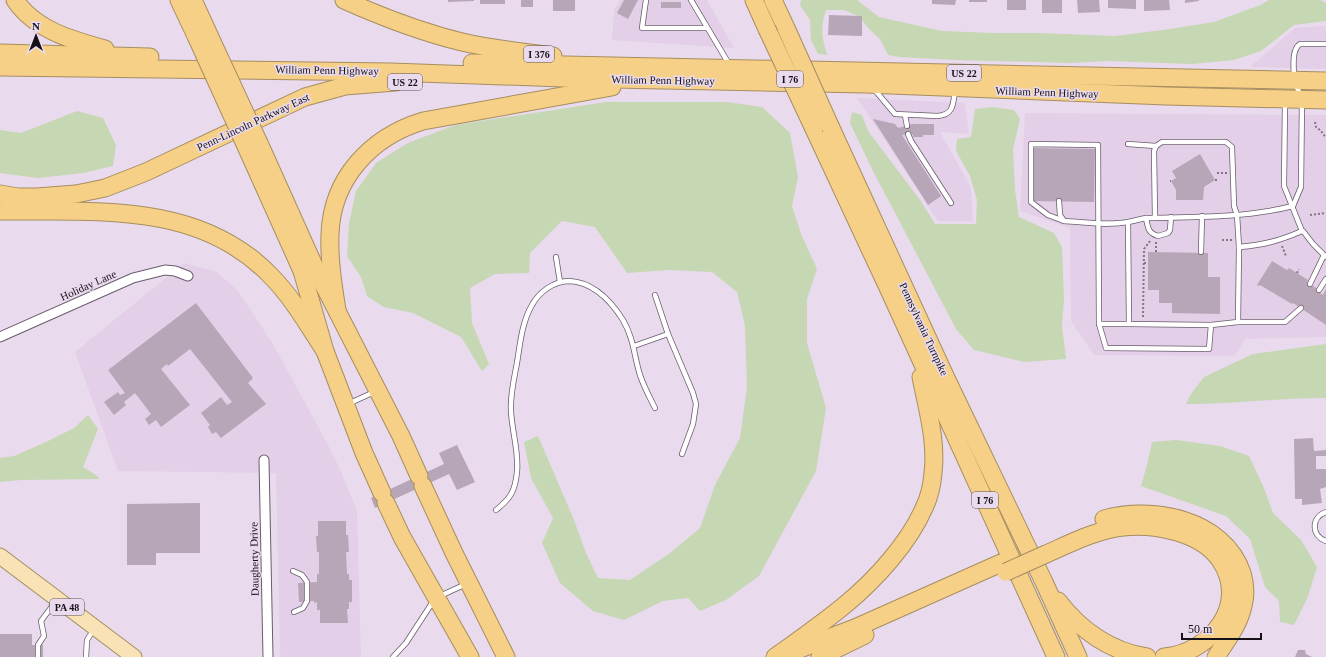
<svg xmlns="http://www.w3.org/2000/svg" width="1326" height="657" font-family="'Times New Roman',serif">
<rect width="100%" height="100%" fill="#e9dbed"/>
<!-- built -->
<g fill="#e3cfe8">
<path d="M620,0H707L734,48L612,40L614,10Z"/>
<path d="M1326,26V69L1250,67L1295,28Z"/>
<path d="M857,98L965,103L969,134L940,132L971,188L973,221H938Z"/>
<path d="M1025,113L1326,115V337L1245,339L1235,356L1094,355L1071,321L1070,228L1020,211Z"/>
<path d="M184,263L217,272L238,291L273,344L327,443L340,469L357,511L361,657H281L280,654L276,473L118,471L75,352Z"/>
</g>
<!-- green -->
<g fill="#c5d7b3">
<path d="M801,0H857L879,17L942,31L993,33H1039L1115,36L1163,30L1214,22L1260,5L1269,0H1320L1326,3V21L1294,25L1261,51L1234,60L1192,64L1107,61L1071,63L955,60L899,57L888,55L880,39L868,28L860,17L844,10H826C820,28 822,37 827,55L818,54L811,40L810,20L800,5Z"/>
<path d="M606,102H727L762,107L790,133L798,177L792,206L801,234L817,269L807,299V343L826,408L816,471L759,576L726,600L700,611L688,598L663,601L624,620L593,611L560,583L542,543L553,518L531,478L524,442L538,436L574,520L586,553L598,578L630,580L670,553L700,528L715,485L740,438L747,387L745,326L737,292L712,272L669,270L627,273L595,227L562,221L530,253L529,273L495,274L470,288L472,323L489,364L482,371L461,337L413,313L384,307L367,296L361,277L347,256L349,223L356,191L376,163L408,143L455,125Z"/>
<path d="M992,107L1014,110L1020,119L1013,149L1015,190L1019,217L1054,233L1062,247L1064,299L1062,326L1066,359L1024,362L974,350L956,329L872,169L850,123L852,112L862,115L868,131L920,200L935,224H976L977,200L970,176L956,151L957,139L971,137L975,109Z"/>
<path d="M77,111L103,118L116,145L113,166L83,173L38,178L0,173V130L21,133Z"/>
<path d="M1326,344V398C1279,398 1233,404 1186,404L1191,394L1204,377L1253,354Z"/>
<path d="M88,415L98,429L83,467L96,475L100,479L21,480L0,482V458L14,456L46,442L74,428Z"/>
<path d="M1176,440L1220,446L1249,456L1264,488L1273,513L1301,540L1317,567L1307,599L1294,625L1280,622L1279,601L1265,587L1250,539L1226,516L1141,486L1147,465L1152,442Z"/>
</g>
<!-- building -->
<g fill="#b7a6b7">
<path d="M448,0H474V1L448,2Z"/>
<rect x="480" y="0" width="25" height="4"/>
<rect x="521" y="0" width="12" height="7"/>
<rect x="553" y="0" width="22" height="11"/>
<path d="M624,0H638L628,19L617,13Z"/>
<path d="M932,0H956L955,5L932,4Z"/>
<rect x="969" y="0" width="18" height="2"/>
<rect x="1007" y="0" width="19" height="10"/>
<rect x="1042" y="0" width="20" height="13"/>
<path d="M1077,0H1099L1100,12L1078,13Z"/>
<path d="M1108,0H1136V9L1108,8Z"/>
<path d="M1144,0H1169L1170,10L1144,11Z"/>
<path d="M1185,0H1199V1L1185,3Z"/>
<rect x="661" y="2" width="20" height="6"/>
<path d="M829,15L862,16V36L828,35Z"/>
<path d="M873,119L895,124L898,128L912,124H934V135H923V137H913V135L911,134L902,135L941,196L928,205Z"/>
<path d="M1034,148L1095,149L1094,202L1033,201Z"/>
<path d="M1200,154L1215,180L1204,187L1203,200H1176V190L1171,181L1176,178L1172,171Z"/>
<path d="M1148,252L1208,253V277H1220V314L1172,313V303H1159V290H1148Z"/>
<path d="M1272,261L1287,270L1289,268L1308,280L1307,282L1319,290L1318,292L1323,295L1326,289V325L1293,303L1292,304L1260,285L1259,286L1257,285Z"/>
<path d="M196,303L253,378L248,383L266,404L221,438L216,432L212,434L208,427L210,425L201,413L221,397L227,405L232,402L190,349L168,366L167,364L161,369L190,405L161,427L156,420L149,425L145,419L151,414L135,393L124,402L126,405L114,415L104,402L118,392L120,395L125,393L108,370Z"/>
<path d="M1313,438L1314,451L1326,450V456H1316V469H1326V487L1320,489L1322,503L1302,505V499H1295L1294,439Z"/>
<path d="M457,445L475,482L457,490L449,474L375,508L371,498L444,464L439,453Z"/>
<path d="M200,503V553H156V565H127V504Z"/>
<path d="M318,521H346V535H348L349,552H346L347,574H349V580H352V602H349V609H347L348,623H320V610H317V602L314,603V601L299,602L298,583L317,582V574H319V552H317L316,536H318Z"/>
<path d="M0,634H32V645H43V657H0Z"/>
<path d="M1298,650H1305L1306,654L1312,657H1295Z"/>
</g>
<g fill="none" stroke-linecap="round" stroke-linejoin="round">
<!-- lane casing -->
<g stroke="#685c6c" stroke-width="6">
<g id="lane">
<path d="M646,0L642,28H707"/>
<path d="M691,0L729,64"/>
<path d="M1294,78C1294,68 1291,50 1300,44H1326"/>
<path d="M874,89L895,114L937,116C954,115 953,104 955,90"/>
<path d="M1285,103L1284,186L1302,231H1303L1313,244L1326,257"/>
<path d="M905,115L907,126"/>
<path d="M908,134L911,141L951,203"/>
<path d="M1128,144L1156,146"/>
<path d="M1059,201L1060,215L1064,221C1085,222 1107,226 1128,222C1134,221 1140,219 1146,218C1195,217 1245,218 1293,206"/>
<path d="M1293,206L1301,187L1302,99L1295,83"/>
<path d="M1146,218C1148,228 1148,233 1158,236L1168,233L1170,230L1171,217"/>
<path d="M1064,221L1048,215L1031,202V144L1098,145L1099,324H1129"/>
<path d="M1128,222L1129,324L1211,325L1238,322L1239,247L1237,215L1234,206L1232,147L1226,142H1162L1156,146L1154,151L1155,218"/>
<path d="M1239,247C1263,245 1279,241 1302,231"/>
<path d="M1201,252L1202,216"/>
<path d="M556,257L560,282"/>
<path d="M1310,284L1324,255"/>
<path d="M1319,290L1326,279"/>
<path d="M655,295L668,334"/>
<path d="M1238,322H1285L1301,308"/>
<path d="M1099,324L1106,348L1209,349L1211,325"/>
<path d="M634,346L668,334L693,393L696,404L693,424L682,454"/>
<path d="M348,404L374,392"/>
<path d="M496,510C511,498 515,491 517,472C519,452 512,432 511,411C510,395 514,379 517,363C520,344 522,322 532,305C539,292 554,281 569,281C593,282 611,301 623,320C634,339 634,356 640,375C644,387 650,398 655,408"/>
<path d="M1326,512C1311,517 1311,536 1326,541"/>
<path d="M293,571L302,575L307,582V601L303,608L294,612"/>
<path d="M440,596L466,584"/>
<path d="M38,657V645L44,636L41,621L56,601"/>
<path d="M86,657L87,640L94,629"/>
<path d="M393,657L406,643L434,600"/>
</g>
</g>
<!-- street casing -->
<g stroke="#685c6c" stroke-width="11">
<g id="street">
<path d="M0,337L133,278L165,270L175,271L188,276"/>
<path d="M264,460L268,657"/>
</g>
</g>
<!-- primary casing -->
<g stroke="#a78d60" stroke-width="17">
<path id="primary" d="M0,556L134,657"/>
</g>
<!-- highway casing -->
<g stroke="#a78d60" stroke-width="19">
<g id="highway">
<path d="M15,0C35,30 72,40 105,49"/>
<path d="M179,0L196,36"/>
<path d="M193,0L209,35"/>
<path d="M344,0C382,17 421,32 462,42C492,49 523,52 553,56"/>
<path d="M754,0L767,29"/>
<path d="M773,0L786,28"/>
<path d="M0,53L150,57"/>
<path d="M472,63L1326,81"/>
<path d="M0,67L391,72L563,78L865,84L1166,96L1326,100"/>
<path d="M831,128L946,378L1044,582L1078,657"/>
<path d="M814,129L890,292L1056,657"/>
<path d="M259,143L316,270L401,436L419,476"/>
<path d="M245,144L302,271L325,351L364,453L382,493"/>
<path d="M0,194L18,197H37L76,194L105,188L146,172L305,97L345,86L395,82"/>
<path d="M0,211C94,212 198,201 270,275C292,297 308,325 325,351"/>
<path d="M337,310C333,285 329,260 330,234C332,178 371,137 423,121L612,87"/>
<path d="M423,486L454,553L506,657"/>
<path d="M386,503L402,537L470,657"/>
<path d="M1104,519C1152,505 1224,519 1242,573C1245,583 1246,595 1243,606C1239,625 1226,641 1216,657"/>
<path d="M1046,554C1071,543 1096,530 1123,527C1155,524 1201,532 1220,560C1250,604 1211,653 1164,657"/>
<path d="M1058,601C1080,630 1111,652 1147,657"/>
<path d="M792,652L855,628L1001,563"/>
<path d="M775,657C799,640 823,623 846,604C875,580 909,543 924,508C929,498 932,485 933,473C937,441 927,408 921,377"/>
<path d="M820,657L865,635"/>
</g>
</g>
<!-- path -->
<g stroke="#807683" stroke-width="2" stroke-dasharray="2 2" stroke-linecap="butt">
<path d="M1315,122L1316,127L1321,131L1326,138"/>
<path d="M1217,173H1227"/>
<path d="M1215,180H1217"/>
<path d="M1170,181H1171"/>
<path d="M1310,215L1326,213"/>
<path d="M1222,240H1232"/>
<path d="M1156,242V252"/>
<path d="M1282,246L1286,256"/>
<path d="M1144,263H1148"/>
<path d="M1297,273L1299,269"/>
<path d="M1143,317L1144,249L1150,241"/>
</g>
<!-- lane -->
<use href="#lane" stroke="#fff" stroke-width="4.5"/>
<!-- street -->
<use href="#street" stroke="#fff" stroke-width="9"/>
<!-- primary -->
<use href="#primary" stroke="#f9e3b6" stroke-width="15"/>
<!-- highway -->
<use href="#highway" stroke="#f5d086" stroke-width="17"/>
<!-- highway-bridge casing -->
<g stroke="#a78d60" stroke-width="19" stroke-linecap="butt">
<g id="highway-bridge">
<path d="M786,28L831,128"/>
<path d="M767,29L814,129"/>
<path d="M209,35L259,143"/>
<path d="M196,36L245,144"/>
<path d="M1006,572L1046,554"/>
</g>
</g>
<!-- highway-bridge -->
<use href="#highway-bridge" stroke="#f5d086" stroke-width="17"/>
</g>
<g text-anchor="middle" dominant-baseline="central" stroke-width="3" stroke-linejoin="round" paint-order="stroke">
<!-- shield labels -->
<g fill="#e9dbed" stroke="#554e58" stroke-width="1">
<rect x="524" y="46" width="30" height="16" rx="3"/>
<rect x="947" y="65" width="34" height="16" rx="3"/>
<rect x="777" y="71" width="26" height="16" rx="3"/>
<rect x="388" y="74" width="34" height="16" rx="3"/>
<rect x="972" y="492" width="26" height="16" rx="3"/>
<rect x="50" y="599" width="34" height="16" rx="3"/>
</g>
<g font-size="10" font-weight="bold" fill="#161118">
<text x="539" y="54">I 376</text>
<text x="964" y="73">US 22</text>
<text x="790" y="79">I 76</text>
<text x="405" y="82">US 22</text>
<text x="985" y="500">I 76</text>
<text x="67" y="607">PA 48</text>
</g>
<!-- street labels -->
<g font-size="11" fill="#161118" stroke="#e9dbed">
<text transform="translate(327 70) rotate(1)">William Penn Highway</text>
<text transform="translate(663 80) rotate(1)">William Penn Highway</text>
<text transform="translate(1047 92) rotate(2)">William Penn Highway</text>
<text transform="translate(253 122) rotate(-25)">Penn-Lincoln Parkway East</text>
<text transform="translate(88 285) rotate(-24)">Holiday Lane</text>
<text transform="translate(924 329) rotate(65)">Pennsylvania Turnpike</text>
<text transform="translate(254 559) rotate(-91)">Daugherty Drive</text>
</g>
</g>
<!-- north arrow -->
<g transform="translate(36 36)" stroke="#e9dbed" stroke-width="3" paint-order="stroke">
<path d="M0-3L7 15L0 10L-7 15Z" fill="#161118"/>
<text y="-6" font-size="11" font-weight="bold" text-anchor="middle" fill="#161118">N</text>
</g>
<!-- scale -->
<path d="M1182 633v6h79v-6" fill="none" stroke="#161118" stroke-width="2"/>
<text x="1188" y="633" font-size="12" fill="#161118" stroke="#e9dbed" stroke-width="3" paint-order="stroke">50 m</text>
</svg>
